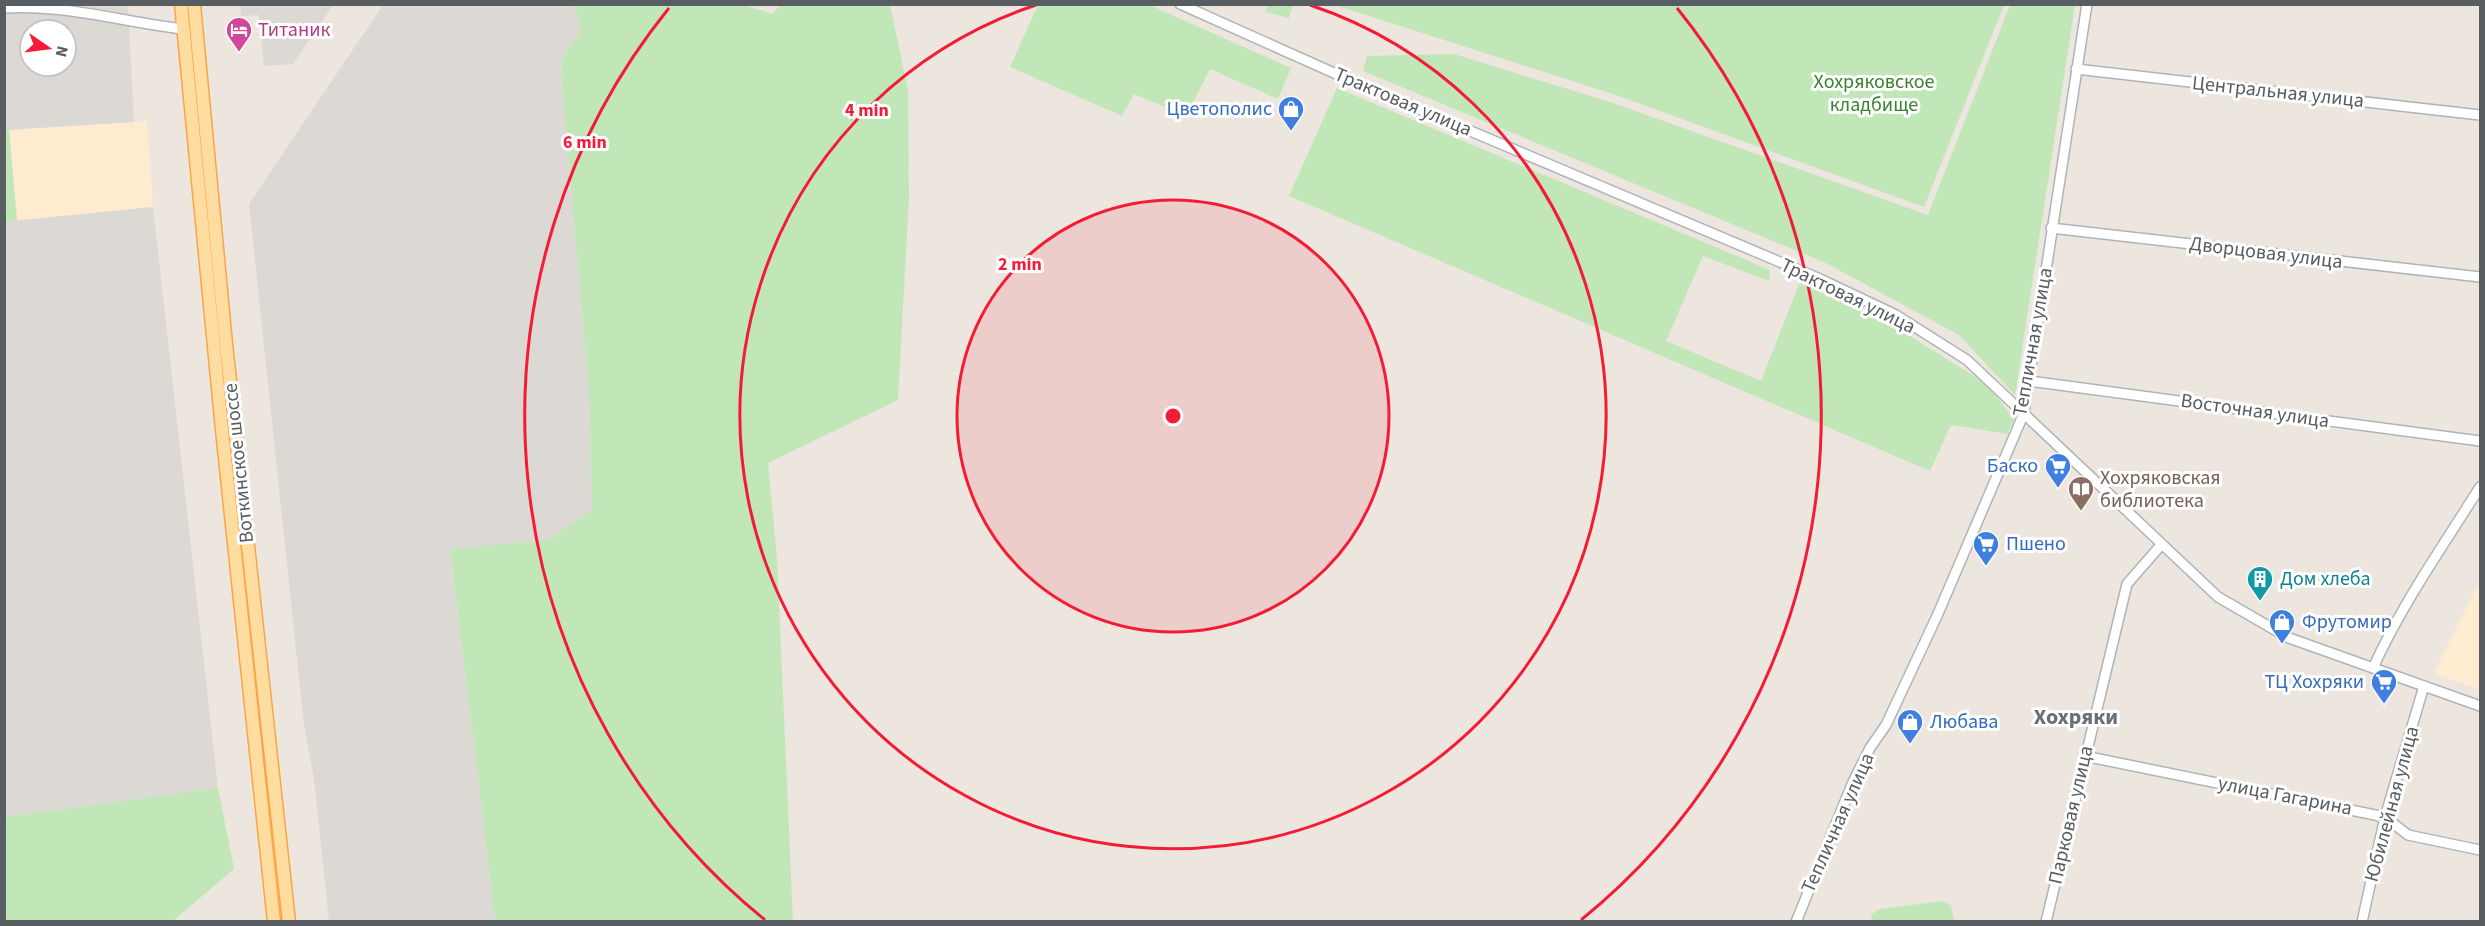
<svg xmlns="http://www.w3.org/2000/svg" width="2485" height="926" font-family="'Source Sans 3',sans-serif">
<rect width="100%" height="100%" fill="#ece6de"/>
<!-- commercial -->
<g fill="#ffebd0">
<path d="M147,121L153,207L17,220L9,130Z"/>
<path d="M2480,580V690L2434,673Z"/>
</g>
<!-- industrial -->
<g fill="#dcd8d3" fill-rule="evenodd">
<path d="M5,5H128L134,122L5,130ZM30,30H66V66H30Z"/>
<path d="M240,5V4L333,5L293,64L264,66L259,15L241,16Z"/>
<path d="M383,5H574L581,31L562,58L561,77L589,391L592,509L549,540L450,550L495,921H329L314,779L304,725L249,204Z"/>
<path d="M153,207L218,788L5,817L4,222Z"/>
</g>
<!-- green -->
<g fill="#c1e6b8">
<path d="M1147,4L1291,68L1278,99L1210,69L1190,108L1171,101L1167,108L1134,94L1122,116L1010,67L1038,5Z"/>
<path d="M744,5L773,14L780,5H890L908,91L909,197L898,400L768,463L777,558L793,921H495L450,549L549,540L592,509L589,391L561,77L562,58L581,31L574,5Z"/>
<path d="M1268,5V4L1293,5L1289,18L1265,12Z"/>
<path d="M1335,5L2004,4V5L1924,207L1616,95Z"/>
<path d="M2010,5H2075L2015,395L1959,335L1826,263L1363,71L1367,56L1454,54L1613,103L1928,215Z"/>
<path d="M1337,88L1770,270L1769,281L1703,256L1666,341L1761,381L1800,282L1902,331L1988,385L2014,420L2007,434L1951,425L1930,471L1289,196Z"/>
<path d="M5,130H9L17,220L5,222Z"/>
<path d="M218,788L234,869L173,921H5V817Z"/>
<path d="M1943,901L1951,906L1954,921H1871L1872,914L1880,909Z"/>
</g>
<g fill="none" stroke-linecap="round" stroke-linejoin="round">
<!-- minor casing -->
<g stroke="#afb4b8" stroke-width="12">
<g id="minor">
<path d="M1180,4L1343,77L1820,279L1896,315L1967,360L2218,597L2289,638L2480,706"/>
<path d="M4,8C65,4 123,22 183,29"/>
<path d="M2076,69L2480,115"/>
<path d="M2051,228L2480,277"/>
<path d="M2029,381L2480,441"/>
<path d="M2373,668C2402,604 2443,546 2480,487"/>
<path d="M2084,756L2385,817L2408,835L2480,850"/>
<path d="M1796,922L1853,782L1870,748L1886,725L1937,616L2024,413L2087,4"/>
<path d="M2046,922L2127,584L2161,545"/>
<path d="M2362,922L2385,817L2424,686"/>
</g>
</g>
<!-- major casing -->
<g stroke="#fba548" stroke-width="15">
<g id="major">
<path d="M181,4L222,430L274,922"/>
<path d="M194,4L226,344L289,922"/>
</g>
</g>
<!-- minor -->
<use href="#minor" stroke="#fff" stroke-width="9"/>
<!-- major -->
<use href="#major" stroke="#ffdca0" stroke-width="12"/>
</g>
<!-- distance rings -->
<circle cx="1173" cy="416" r="216" fill="#f51b36" fill-opacity=".12"/>
<g fill="none" stroke="#f51b36" stroke-width="3">
<circle cx="1173" cy="416" r="216"/>
<path d="M1310 5A433 433 0 1 1 1036 5"/>
<path d="M765 920A649 649 0 0 1 669 8M1677 8A649 649 0 0 1 1581 920"/>
</g>
<!-- icons -->
<defs>
<g id="hotel-pin" transform="scale(1.35)"><path d="M0 17L-7.5 6A9.5 9.5 0 1 1 7.5 6Z" fill="#d1479c" stroke="#fff"/><path d="M-6-4.5h1.5V1H6V5H4.5V3h-9V5H-6ZM-4 0a1.8 1.8 0 1 1 3.6 0ZM.5 0V-2.5h3Q6-2.5 6 0Z" fill="#fff"/></g>
<g id="shop-pin" transform="scale(1.35)"><path d="M0 17L-7.5 6A9.5 9.5 0 1 1 7.5 6Z" fill="#3f7fe0" stroke="#fff"/><path d="M-5-2.5h2.3a2.7 3.5 0 0 1 5.4 0H5L5.5 6h-11ZM-1.5-2.5h3a1.5 2.3 0 0 0-3 0Z" fill="#fff"/></g>
<g id="supermarket-pin" transform="scale(1.35)"><path d="M0 17L-7.5 6A9.5 9.5 0 1 1 7.5 6Z" fill="#3f7fe0" stroke="#fff"/><path d="M-6-5.5h2.5l.6 2H6L4.5 2H-2.5L-4.4-4H-6ZM-1.5 3.2a1.3 1.3 0 1 0 .1 0ZM3 3.2a1.3 1.3 0 1 0 .1 0Z" fill="#fff"/></g>
<g id="library-pin" transform="scale(1.35)"><path d="M0 17L-7.5 6A9.5 9.5 0 1 1 7.5 6Z" fill="#8d6e63" stroke="#fff"/><path d="M-6-4Q-3-5.5-.7-3.5V5Q-3 3-6 4ZM6-4Q3-5.5 .7-3.5V5Q3 3 6 4Z" fill="#fff"/></g>
<g id="building-pin" transform="scale(1.35)"><path d="M0 17L-7.5 6A9.5 9.5 0 1 1 7.5 6Z" fill="#0f9aa8" stroke="#fff"/><path d="M-4-6H4V6H1V3H-1V6H-4ZM-2.5-4.3h1.7v1.8h-1.7ZM.8-4.3h1.7v1.8H.8ZM-2.5-1h1.7V.8h-1.7ZM.8-1h1.7V.8H.8Z" fill="#fff"/></g>
</defs>
<g fill-rule="evenodd">
<use href="#hotel-pin" x="239" y="30"/>
<use href="#shop-pin" x="1291" y="109"/>
<use href="#supermarket-pin" x="2058" y="466"/>
<use href="#library-pin" x="2081" y="489"/>
<use href="#supermarket-pin" x="1986" y="544"/>
<use href="#building-pin" x="2260" y="579"/>
<use href="#shop-pin" x="2282" y="622"/>
<use href="#supermarket-pin" x="2384" y="682"/>
<use href="#shop-pin" x="1910" y="722"/>
</g>
<g text-anchor="middle" dominant-baseline="central" stroke-width="6" stroke-linejoin="round" paint-order="stroke">
<!-- hotel labels -->
<g font-size="20" fill="#b23c85" stroke="#fff" text-anchor="start">
<text x="258" y="30">Титаник</text>
</g>
<!-- park labels -->
<g font-size="20" fill="#3b822e" stroke="#fff">
<text x="1874" y="82">Хохряковское<tspan x="1874" dy="23">кладбище</tspan></text>
</g>
<!-- street labels -->
<g font-size="20" fill="#575d61" stroke="#fff">
<text transform="translate(2278 92) rotate(6)">Центральная улица</text>
<text transform="translate(1403 102) rotate(23)">Трактовая улица</text>
<text transform="translate(2266 253) rotate(7)">Дворцовая улица</text>
<text transform="translate(1848 296) rotate(26)">Трактовая улица</text>
<text transform="translate(2033 342) rotate(-80)">Тепличная улица</text>
<text transform="translate(2255 411) rotate(8)">Восточная улица</text>
<text transform="translate(239 463) rotate(-96)">Воткинское шоссе</text>
<text transform="translate(2285 796) rotate(11)">улица Гагарина</text>
<text transform="translate(2392 804) rotate(-75)">Юбилейная улица</text>
<text transform="translate(2071 815) rotate(-77)">Парковая улица</text>
<text transform="translate(1838 823) rotate(-66)">Тепличная улица</text>
</g>
<!-- shop labels -->
<g font-size="20" fill="#366cbe" stroke="#fff" text-anchor="end">
<text x="1272" y="109">Цветополис</text>
<text x="2038" y="466">Баско</text>
<text x="2006" y="544" text-anchor="start">Пшено</text>
<text x="2302" y="622" text-anchor="start">Фрутомир</text>
<text x="2364" y="682">ТЦ Хохряки</text>
<text x="1930" y="722" text-anchor="start">Любава</text>
</g>
<!-- education labels -->
<g font-size="20" fill="#785e54" stroke="#fff" text-anchor="start">
<text x="2100" y="478">Хохряковская<tspan x="2100" dy="23">библиотека</tspan></text>
</g>
<!-- culture labels -->
<g font-size="20" fill="#0d838f" stroke="#fff" text-anchor="start">
<text x="2280" y="579">Дом хлеба</text>
</g>
<!-- quarter labels -->
<g font-size="22" font-weight="bold" fill="#687073" stroke="#fff">
<text x="2076" y="717">Хохряки</text>
</g>
</g>
<circle cx="1173" cy="416" r="9" fill="#f51b36" stroke="#fff" stroke-width="3"/>
<g font-size="18" text-anchor="middle" font-weight="bold" fill="#f51b36" stroke="#fff" stroke-width="6" stroke-linejoin="round" paint-order="stroke">
<text x="867" y="116">4 min</text>
<text x="585" y="148">6 min</text>
<text x="1020" y="270">2 min</text>
</g>
<!-- border -->
<rect width="2485" height="926" fill="none" stroke="#575d61" stroke-width="12"/>
<!-- north arrow -->
<g transform="translate(48 48) rotate(104)"><circle r="28" fill="#ffffff" stroke="#bcbec0" stroke-width="1.5"/>
<path d="M0-4.5L10 22L0 15L-10 22Z" fill="#f51b36"/>
<text y="-9" font-size="16" font-weight="bold" text-anchor="middle" fill="#575d61">N</text>
</g>
</svg>
